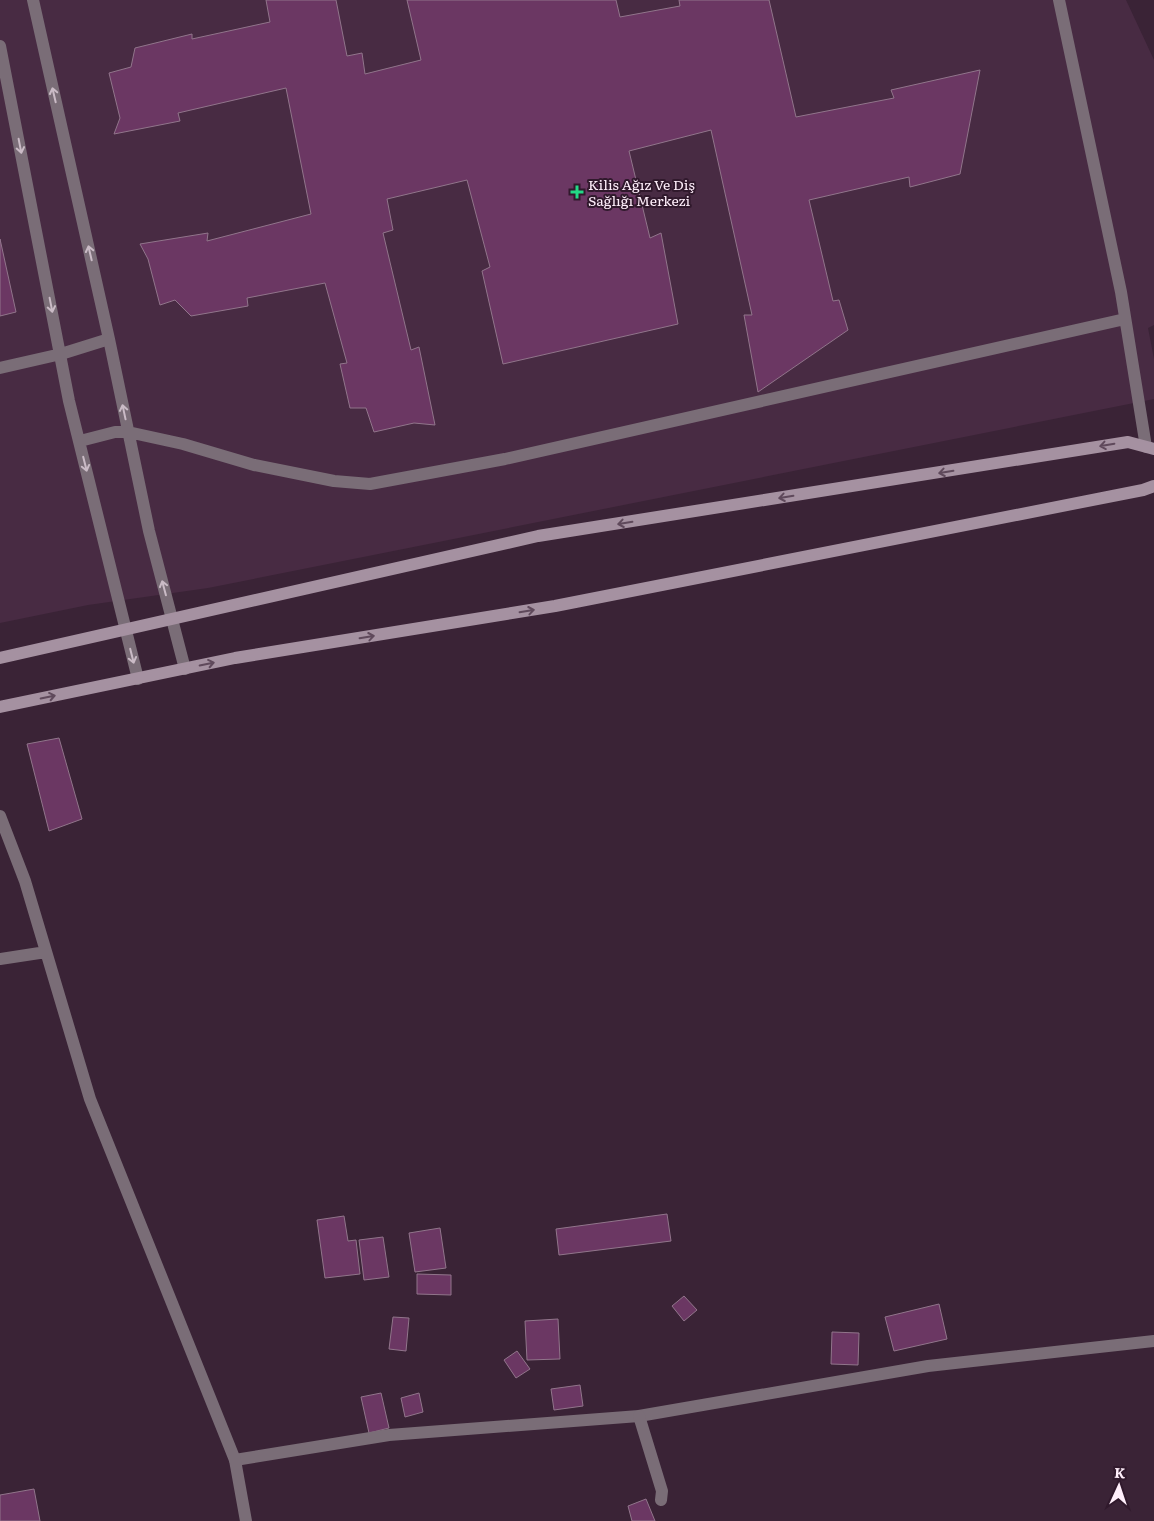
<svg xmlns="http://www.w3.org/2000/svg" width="1154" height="1521" font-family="Literata,serif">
	<rect width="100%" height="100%" fill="#3a2336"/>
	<path fill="#482b43" d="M 0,0 L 1126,0 L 1154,60 L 1154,325 L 1148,328 L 1154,359 L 1154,399 L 208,588 L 88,605 L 0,623 Z"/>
	<path fill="#6b3763" stroke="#91758b" d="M 266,0 L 336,0 L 347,56 L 362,53 L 365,74 L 421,60 L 407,0 L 616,0 L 620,17 L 680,6 L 679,0 L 769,0 L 796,117 L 894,98 L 891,90 L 980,70 L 960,174 L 910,187 L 909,177 L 809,200 L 833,301 L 839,300 L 848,330 L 758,392 L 744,315 L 752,315 L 711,130 L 629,151 L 650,238 L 661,233 L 678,324 L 503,364 L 482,271 L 490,267 L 467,180 L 387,199 L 393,230 L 383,233 L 411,350 L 419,347 L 435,425 L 414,423 L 374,432 L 366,408 L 350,408 L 340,364 L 347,363 L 325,283 L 247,298 L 248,306 L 191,316 L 175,300 L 160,305 L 148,259 L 140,244 L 208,233 L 207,241 L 311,214 L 286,88 L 178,113 L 180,121 L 114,134 L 120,118 L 109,73 L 131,67 L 135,48 L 192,34 L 192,39 L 270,22 Z
		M 0,239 L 16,312 L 0,316 Z
		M 59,738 L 82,819 L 49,831 L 27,744 Z
		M 667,1214 L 671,1241 L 559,1255 L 556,1229 Z
		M 344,1216 L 348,1241 L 356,1240 L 360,1274 L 325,1278 L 317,1220 Z
		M 440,1228 L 446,1268 L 415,1272 L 409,1233 Z
		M 383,1237 L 389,1277 L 364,1280 L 359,1240 Z
		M 417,1274 L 451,1275 L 451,1295 L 417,1294 Z
		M 684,1296 L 697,1310 L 684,1321 L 672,1306 Z
		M 939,1304 L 947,1339 L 894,1351 L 885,1317 Z
		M 393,1317 L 409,1318 L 406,1351 L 389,1349 Z
		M 558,1319 L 560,1359 L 527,1360 L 525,1321 Z
		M 832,1332 L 859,1333 L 858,1365 L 831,1364 Z
		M 517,1351 L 530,1369 L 516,1378 L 504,1360 Z
		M 580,1385 L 583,1406 L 554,1410 L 551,1389 Z
		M 381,1393 L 389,1428 L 369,1433 L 361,1397 Z
		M 419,1393 L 423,1412 L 405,1417 L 401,1398 Z
		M 34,1489 L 40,1521 L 0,1521 L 0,1495 Z
		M 646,1499 L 655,1521 L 632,1521 L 628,1506 Z"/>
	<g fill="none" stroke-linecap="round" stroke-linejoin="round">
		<path stroke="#7a6d77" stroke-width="12" d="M 33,0 L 109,339 L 149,531 L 185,669
			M 1059,0 L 1121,292 L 1146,447
			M 0,46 L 69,401 L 138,679
			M 0,368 L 61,354 L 109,339
			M 80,441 L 115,432 L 128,432 L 183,444 L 254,465 L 334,481 L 370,484 L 505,459 L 1125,319
			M 235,1460 L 389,1435 L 639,1416 L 928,1366 L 1154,1341"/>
		<path stroke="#7a6d77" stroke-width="12" d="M 0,816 L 25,881 L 90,1099 L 235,1460 L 246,1521
			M 0,959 L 46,952
			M 639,1416 L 662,1491 L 661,1500"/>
		<path stroke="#a591a1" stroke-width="12" d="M 0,658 L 538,536 L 1128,442 L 1154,449
			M 0,707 L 235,658 L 555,606 L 1143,490 L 1154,486"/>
	</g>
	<defs><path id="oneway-shaft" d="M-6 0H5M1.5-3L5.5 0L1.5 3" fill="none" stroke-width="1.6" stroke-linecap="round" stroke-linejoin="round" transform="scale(1.25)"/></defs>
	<g stroke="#cabbc6">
		<use href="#oneway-shaft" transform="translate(54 95) rotate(-103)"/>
		<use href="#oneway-shaft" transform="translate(20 146) rotate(79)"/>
		<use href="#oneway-shaft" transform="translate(90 253) rotate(-103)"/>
		<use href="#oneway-shaft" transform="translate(51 305) rotate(79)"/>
		<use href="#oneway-shaft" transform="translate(124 412) rotate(-102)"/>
		<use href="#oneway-shaft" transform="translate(85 464) rotate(76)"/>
		<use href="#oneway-shaft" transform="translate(164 588) rotate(-105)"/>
		<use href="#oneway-shaft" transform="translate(132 656) rotate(76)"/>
	</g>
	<g stroke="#5f495b">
		<use href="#oneway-shaft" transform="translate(1107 445) rotate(170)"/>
		<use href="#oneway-shaft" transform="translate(946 472) rotate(171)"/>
		<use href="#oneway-shaft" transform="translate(786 497) rotate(171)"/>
		<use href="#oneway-shaft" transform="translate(625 523) rotate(171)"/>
		<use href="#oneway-shaft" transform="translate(527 611) rotate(-9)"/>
		<use href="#oneway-shaft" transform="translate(367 637) rotate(-9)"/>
		<use href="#oneway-shaft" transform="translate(207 664) rotate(-12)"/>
		<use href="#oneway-shaft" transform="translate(48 697) rotate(-12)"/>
	</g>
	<path fill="#23d886" stroke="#30192c" stroke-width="2" d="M574.5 184.5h5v5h5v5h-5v5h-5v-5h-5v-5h5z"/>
	<g text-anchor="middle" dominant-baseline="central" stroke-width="4" stroke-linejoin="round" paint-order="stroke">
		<g font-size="14" fill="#ffeffb" stroke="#30192c" text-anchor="start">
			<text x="588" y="184">Kilis Ağız Ve Diş<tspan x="588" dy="16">Sağlığı Merkezi</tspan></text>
		</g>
	</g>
	<g transform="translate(1119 1486) rotate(3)" stroke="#30192c" stroke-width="4" paint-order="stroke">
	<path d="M0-4L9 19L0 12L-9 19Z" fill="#ffeffb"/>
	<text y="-8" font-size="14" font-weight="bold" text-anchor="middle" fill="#ffeffb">K</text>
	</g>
</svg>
